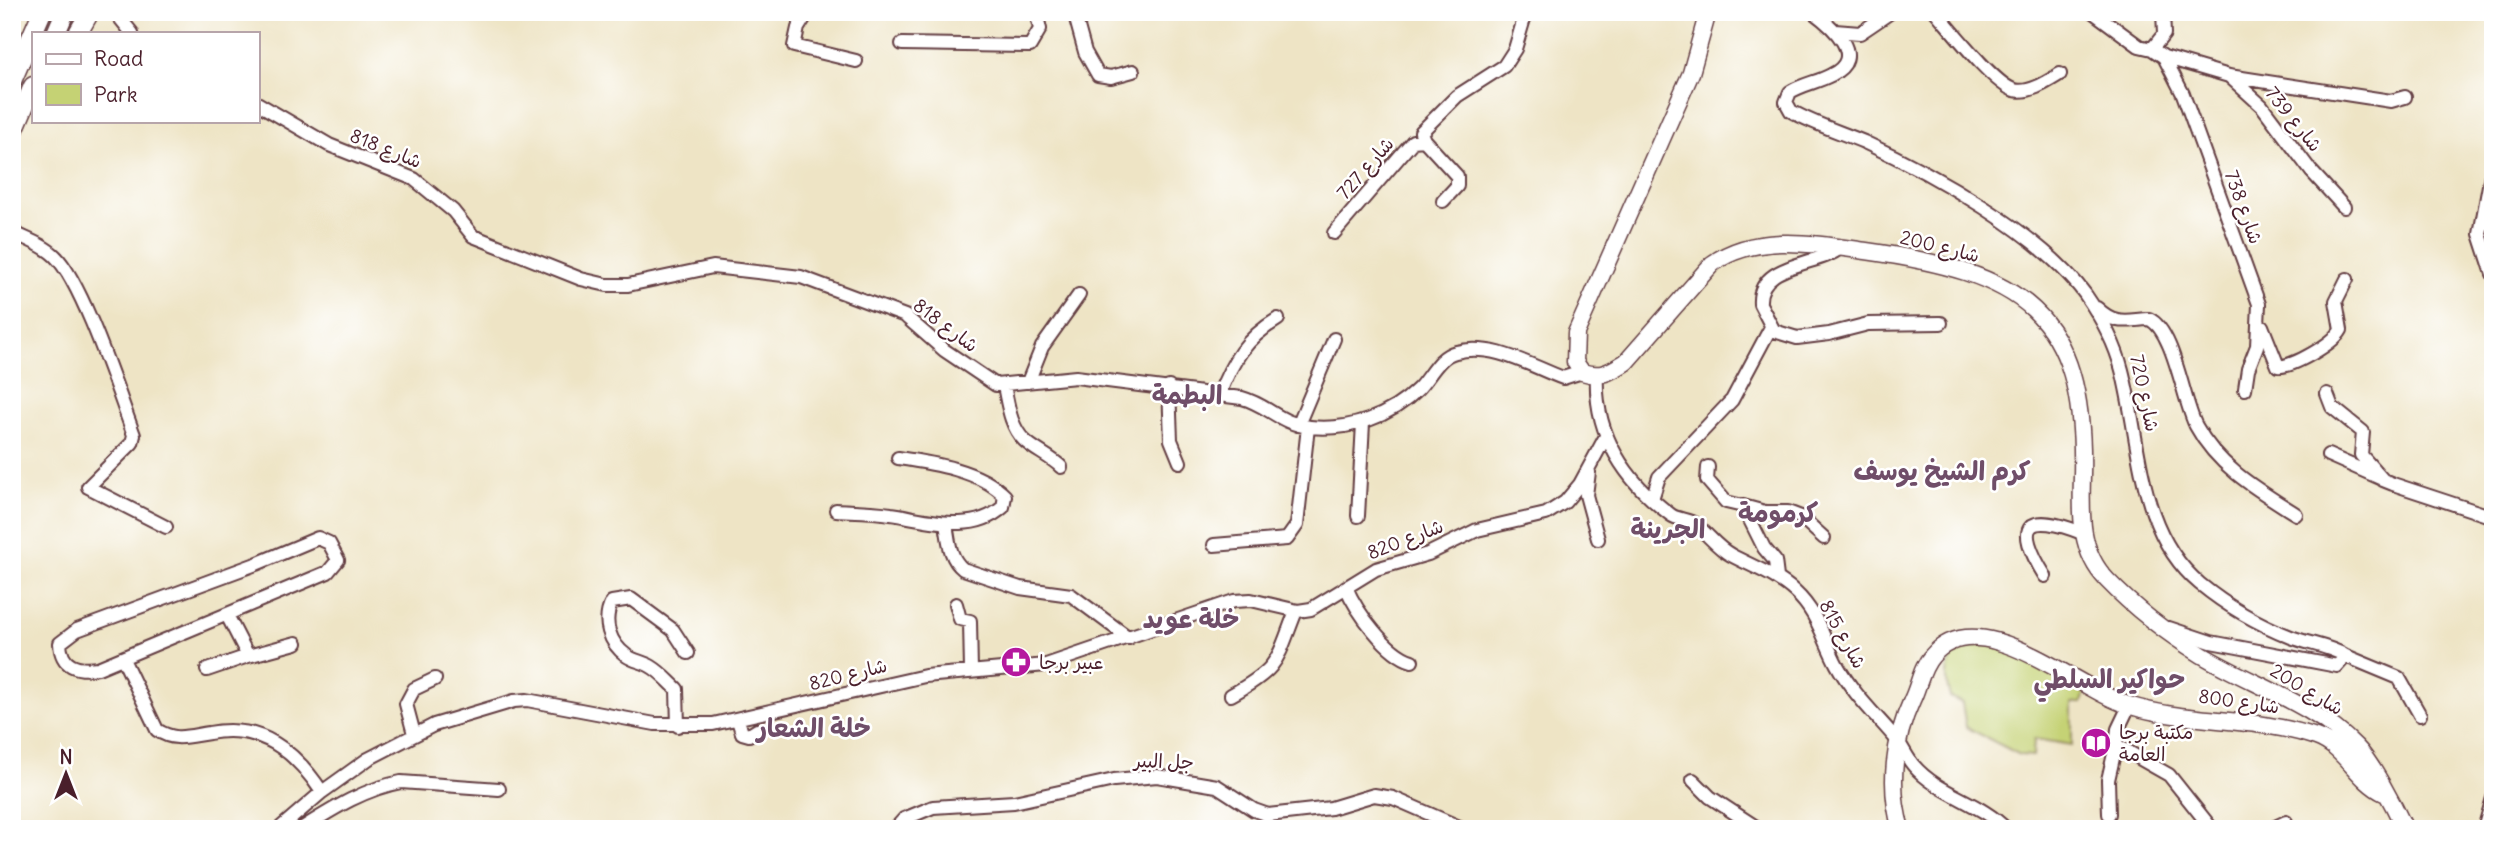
<svg xmlns="http://www.w3.org/2000/svg" width="2505" height="841" font-family="Delius,'Playpen Sans Arabic',sans-serif">
	<rect width="100%" height="100%" fill="#fff"/>
	<filter id="ink" filterUnits="userSpaceOnUse"><feTurbulence type="fractalNoise" baseFrequency=".0143" numOctaves="2"/><feDisplacementMap in="SourceGraphic" scale="14" xChannelSelector="R" yChannelSelector="G"/><feConvolveMatrix kernelMatrix="1 2 1 2 8 2 1 2 1" color-interpolation-filters="sRGB"/></filter>
	<filter id="wash" filterUnits="userSpaceOnUse"><feTurbulence type="fractalNoise" baseFrequency=".00686" numOctaves="4" result="noise"/><feDisplacementMap in="SourceGraphic" scale="28" xChannelSelector="R" yChannelSelector="G"/><feGaussianBlur stdDeviation="1.57" result="paint"/><feColorMatrix in="noise" values="0 0 0 0 0 0 0 0 0 0 0 0 0 0 0 0 0 1.4 0 .05"/><feComposite in="paint" operator="in"/></filter>
	<g filter="url(#wash)">
		<rect width="100%" height="100%" fill="#eee4c5"/>
		<path fill="#c5d274" stroke="#887850" stroke-width="2" d="M 1997,643 L 2085,692 L 2082,703 L 2072,703 L 2072,745 L 2034,739 L 2033,756 L 2020,755 L 1966,727 L 1962,703 L 1950,697 C 1944,680 1947,663 1955,646 Z"/>
	</g>
	<g filter="url(#ink)">
		<g fill="none" stroke-linecap="round" stroke-linejoin="round">
			<g stroke="#633d42" stroke-width="16">
				<path id="minor" d="M 115,12 L 132,33
					M 808,12 L 798,28 L 794,46 L 856,61
					M 1074,12 L 1085,52 L 1098,75 L 1111,77 L 1133,71
					M 1813,12 C 1832,26 1868,57 1831,75 C 1818,82 1803,84 1790,92 L 1786,102 L 1791,111 C 1814,124 1840,132 1864,142 C 1932,173 2041,234 2085,294 C 2101,317 2115,343 2122,370 C 2141,443 2137,531 2200,584 C 2228,607 2258,624 2291,637 C 2309,644 2330,646 2346,656 L 2337,666 L 2211,642 L 2169,628
					M 1936,12 C 1951,29 1994,84 2014,90 C 2029,94 2047,82 2060,74
					M 2093,12 L 2139,46 L 2152,49 L 2164,57 L 2183,94 L 2259,304 L 2257,346 L 2248,369 L 2245,389
					M 1835,31 L 1860,33 L 1891,12
					M 902,44 L 1030,46 L 1040,29 L 1036,12
					M 2152,49 L 2164,34 L 2163,12
					M 2164,57 L 2229,76 L 2262,106 L 2311,171 L 2344,207
					M 2229,76 L 2391,101 L 2405,97
					M 257,103 L 329,145 L 414,179 L 453,211 L 473,236 L 581,279 L 607,285 L 628,285 L 713,267 L 801,277 L 905,316 L 944,350 L 996,385 L 1076,377 L 1242,398 C 1268,405 1280,424 1310,427 C 1349,431 1390,417 1418,389 C 1430,377 1438,356 1456,352 C 1492,342 1531,366 1563,378 L 1582,372
					M 1424,140 L 1457,176 L 1457,186 L 1443,201
					M 2493,164 L 2480,234 L 2493,274
					M 12,232 C 26,239 44,245 55,256 C 83,283 119,395 134,435 L 132,443 L 88,487 L 166,527
					M 1334,233 L 1413,141 L 1424,140 L 1421,132 L 1457,96 L 1504,66 L 1515,49 L 1526,12
					M 1840,248 C 1819,266 1757,262 1760,304 L 1774,331 L 1797,338 L 1829,334 L 1868,324 L 1941,323
					M 2097,308 C 2116,326 2126,320 2149,319 C 2174,330 2183,401 2196,426 C 2218,467 2258,490 2296,514
					M 2262,326 L 2278,366 C 2292,368 2334,343 2341,330 L 2336,301 L 2347,279
					M 1597,376 C 1594,434 1625,481 1671,515 C 1678,520 1688,519 1695,524 C 1708,534 1717,548 1731,555 C 1753,567 1777,575 1795,592 C 1818,613 1823,639 1837,665 C 1853,694 1876,715 1897,740 C 1903,748 1907,758 1914,766 C 1938,794 1980,802 2006,829
					M 1028,382 L 1042,347 L 1079,295
					M 1004,386 C 1008,404 1010,426 1024,440 C 1034,450 1050,456 1061,467
					M 1169,387 L 1171,440 L 1180,462
					M 2327,394 L 2332,407 L 2363,432 L 2361,455 L 2383,480 L 2393,484 L 2493,517
					M 1219,395 C 1232,361 1246,338 1278,319
					M 1298,425 L 1334,339
					M 2328,455 L 2380,478
					M 1708,467 L 1707,480 L 1726,502 L 1743,506 L 1764,548 L 1775,561 L 1777,577
					M 1589,472 L 1586,495 L 1598,539
					M 1652,499 L 1659,477 L 1732,400 L 1771,327
					M 1743,506 L 1765,512 L 1788,512 L 1801,517 L 1824,538
					M 836,510 C 854,511 873,511 891,514 C 927,519 972,535 1003,507 L 1005,496 C 980,470 932,463 898,458
					M 1358,516 L 1363,423
					M 946,524 C 949,540 949,558 963,569 L 1020,588 L 1071,595 L 1129,638
					M 318,538 L 329,543 L 338,560 L 328,572 L 98,668 C 77,671 61,667 60,643 L 77,630 L 256,564 Z
					M 1214,545 L 1287,539 L 1297,525 L 1308,427
					M 2045,576 C 2012,523 2028,512 2082,533
					M 1346,587 C 1356,611 1387,654 1412,661
					M 956,604 L 960,619 L 970,621 L 971,671
					M 227,615 L 248,656 L 296,643
					M 2346,656 L 2399,678 L 2420,715
					M 123,659 L 157,730 C 175,742 188,736 209,733 C 261,723 295,751 322,792 L 368,759 L 434,725 L 514,701 L 527,700 L 655,724 L 713,724 L 925,676 L 1046,665 L 1234,601 L 1251,600 L 1298,611 L 1311,609 L 1376,569 L 1428,554 L 1477,530 L 1546,514 L 1565,502 L 1580,484 L 1606,436
					M 207,670 L 248,656
					M 1231,695 C 1281,667 1276,661 1296,611
					M 2129,706 L 2118,729 L 2116,745 L 2169,775 L 2212,829
					M 738,720 L 742,733 L 749,735 L 757,730
					M 678,726 L 677,689 C 669,682 662,673 652,667 C 645,662 634,661 627,656 C 609,643 602,621 612,602 L 631,599 L 673,630 L 688,653
					M 414,734 L 406,704 L 414,689 L 435,679
					M 1693,780 L 1710,797 L 1759,829
					M 2109,814 L 2108,780 L 2116,745
					M 279,829 L 322,792
					M 301,829 C 333,809 364,789 401,782 L 499,789
					M 895,829 L 904,819 L 933,807 L 1014,802 L 1114,780 L 1157,776 L 1217,786 L 1254,810 L 1268,815 L 1331,808 L 1374,795 L 1393,798 L 1464,829
					M 2271,829 L 2286,822
					M 2484,829 L 2493,798"/>
			</g>
			<g stroke="#633d42" stroke-width="19">
				<path id="major" d="M 1708,12 L 1691,73 L 1576,333 L 1575,362 L 1582,372 C 1601,378 1610,372 1626,362 L 1712,264 C 1755,232 1817,244 1866,251 C 2021,273 2086,310 2082,476 C 2081,514 2079,551 2107,580 C 2135,609 2168,634 2202,655 C 2254,686 2313,703 2356,747 C 2372,763 2395,808 2405,829
					M 1901,829 C 1888,787 1894,739 1912,700 C 1919,686 1921,668 1932,656 C 1979,600 2076,689 2128,705 C 2188,724 2255,716 2316,737 C 2345,747 2357,780 2384,793"/>
			</g>
			<g stroke="#633d42" stroke-width="21">
				<path id="highway" d="M 56,33 L 65,12
					M 78,33 L 90,12
					M 12,81 L 42,12
					M 12,135 L 33,86"/>
			</g>
			<use href="#minor" stroke="#fff" stroke-width="12"/>
			<use href="#major" stroke="#fff" stroke-width="16"/>
			<use href="#highway" stroke="#fff" stroke-width="18"/>
		</g>
	</g>
	<defs>
		<g id="pharmacy-disc" transform="scale(1.575)"><circle r="9.5" fill="#b5179e" stroke="#fff"/><path d="M-2-6h4v4h4v4h-4v4h-4v-4h-4v-4h4Z" fill="#fff"/></g>
		<g id="library-disc" transform="scale(1.575)"><circle r="9.5" fill="#b5179e" stroke="#fff"/><path d="M-6-4Q-3-5.5-.7-3.5V5Q-3 3-6 4ZM6-4Q3-5.5 .7-3.5V5Q3 3 6 4Z" fill="#fff"/></g>
	</defs>
	<g fill-rule="evenodd">
		<use href="#pharmacy-disc" x="1016" y="662"/>
		<use href="#library-disc" x="2096" y="743"/>
	</g>
	<g text-anchor="middle" dominant-baseline="central" stroke-width="5" stroke-linejoin="round" paint-order="stroke">
		<g font-size="19" fill="#4a1f2b" stroke="#fff">
			<text transform="translate(2294 119) rotate(51)">شارع 739</text>
			<text transform="translate(386 148) rotate(22)">شارع 818</text>
			<text transform="translate(1365 168) rotate(-49)">شارع 727</text>
			<text transform="translate(2244 207) rotate(70)">شارع 738</text>
			<text transform="translate(1940 246) rotate(14)">شارع 200</text>
			<text transform="translate(946 325) rotate(37)">شارع 818</text>
			<text transform="translate(2145 393) rotate(78)">شارع 720</text>
			<text transform="translate(1405 539) rotate(-21)">شارع 820</text>
			<text transform="translate(1843 634) rotate(61)">شارع 815</text>
			<text transform="translate(848 674) rotate(-14)">شارع 820</text>
			<text transform="translate(2307 689) rotate(31)">شارع 200</text>
			<text transform="translate(2239 701) rotate(8)">شارع 800</text>
			<text transform="translate(1164 761) rotate(2)">جل البير</text>
		</g>
		<g font-size="19" fill="#4a1f2b" stroke="#fff" text-anchor="start">
			<text x="1039" y="662">عبير برجا</text>
			<text x="2119" y="732">مكتبة برجا<tspan x="2119" dy="22">العامة</tspan></text>
		</g>
		<g font-size="26" font-weight="bold" fill="#704e69" stroke="#fff">
			<text x="1187" y="394">البطمة</text>
			<text x="1942" y="470">كرم الشيخ يوسف</text>
			<text x="1778" y="512">كرمومة</text>
			<text x="1668" y="528">الجرينة</text>
			<text x="1191" y="618">خلة عويد</text>
			<text x="2109" y="678">حواكير السلطي</text>
			<text x="814" y="727">خلة الشعار</text>
		</g>
	</g>
	<rect width="2505" height="841" fill="none" stroke="#fff" stroke-width="42"/>
	<rect x="32" y="32" width="228" height="91" fill="#ffffff" stroke="#b7a5aa" stroke-width="2"/>
	<rect x="46" y="54" width="35" height="10" fill="#ffffff" stroke="#b7a5aa" stroke-width="2"/>
	<text x="94" y="66" font-size="21" fill="#4a1f2b">Road</text>
	<rect x="46" y="84" width="35" height="21" fill="#c5d274" stroke="#b7a5aa" stroke-width="2"/>
	<text x="94" y="102" font-size="21" fill="#4a1f2b">Park</text>
	<g transform="translate(66 774)" stroke="#ffffff" stroke-width="5" paint-order="stroke">
	<path d="M0-5L12 26L0 18L-12 26Z" fill="#4a1f2b"/>
	<text y="-10" font-size="19" font-weight="bold" text-anchor="middle" fill="#4a1f2b">N</text>
	</g>
</svg>
